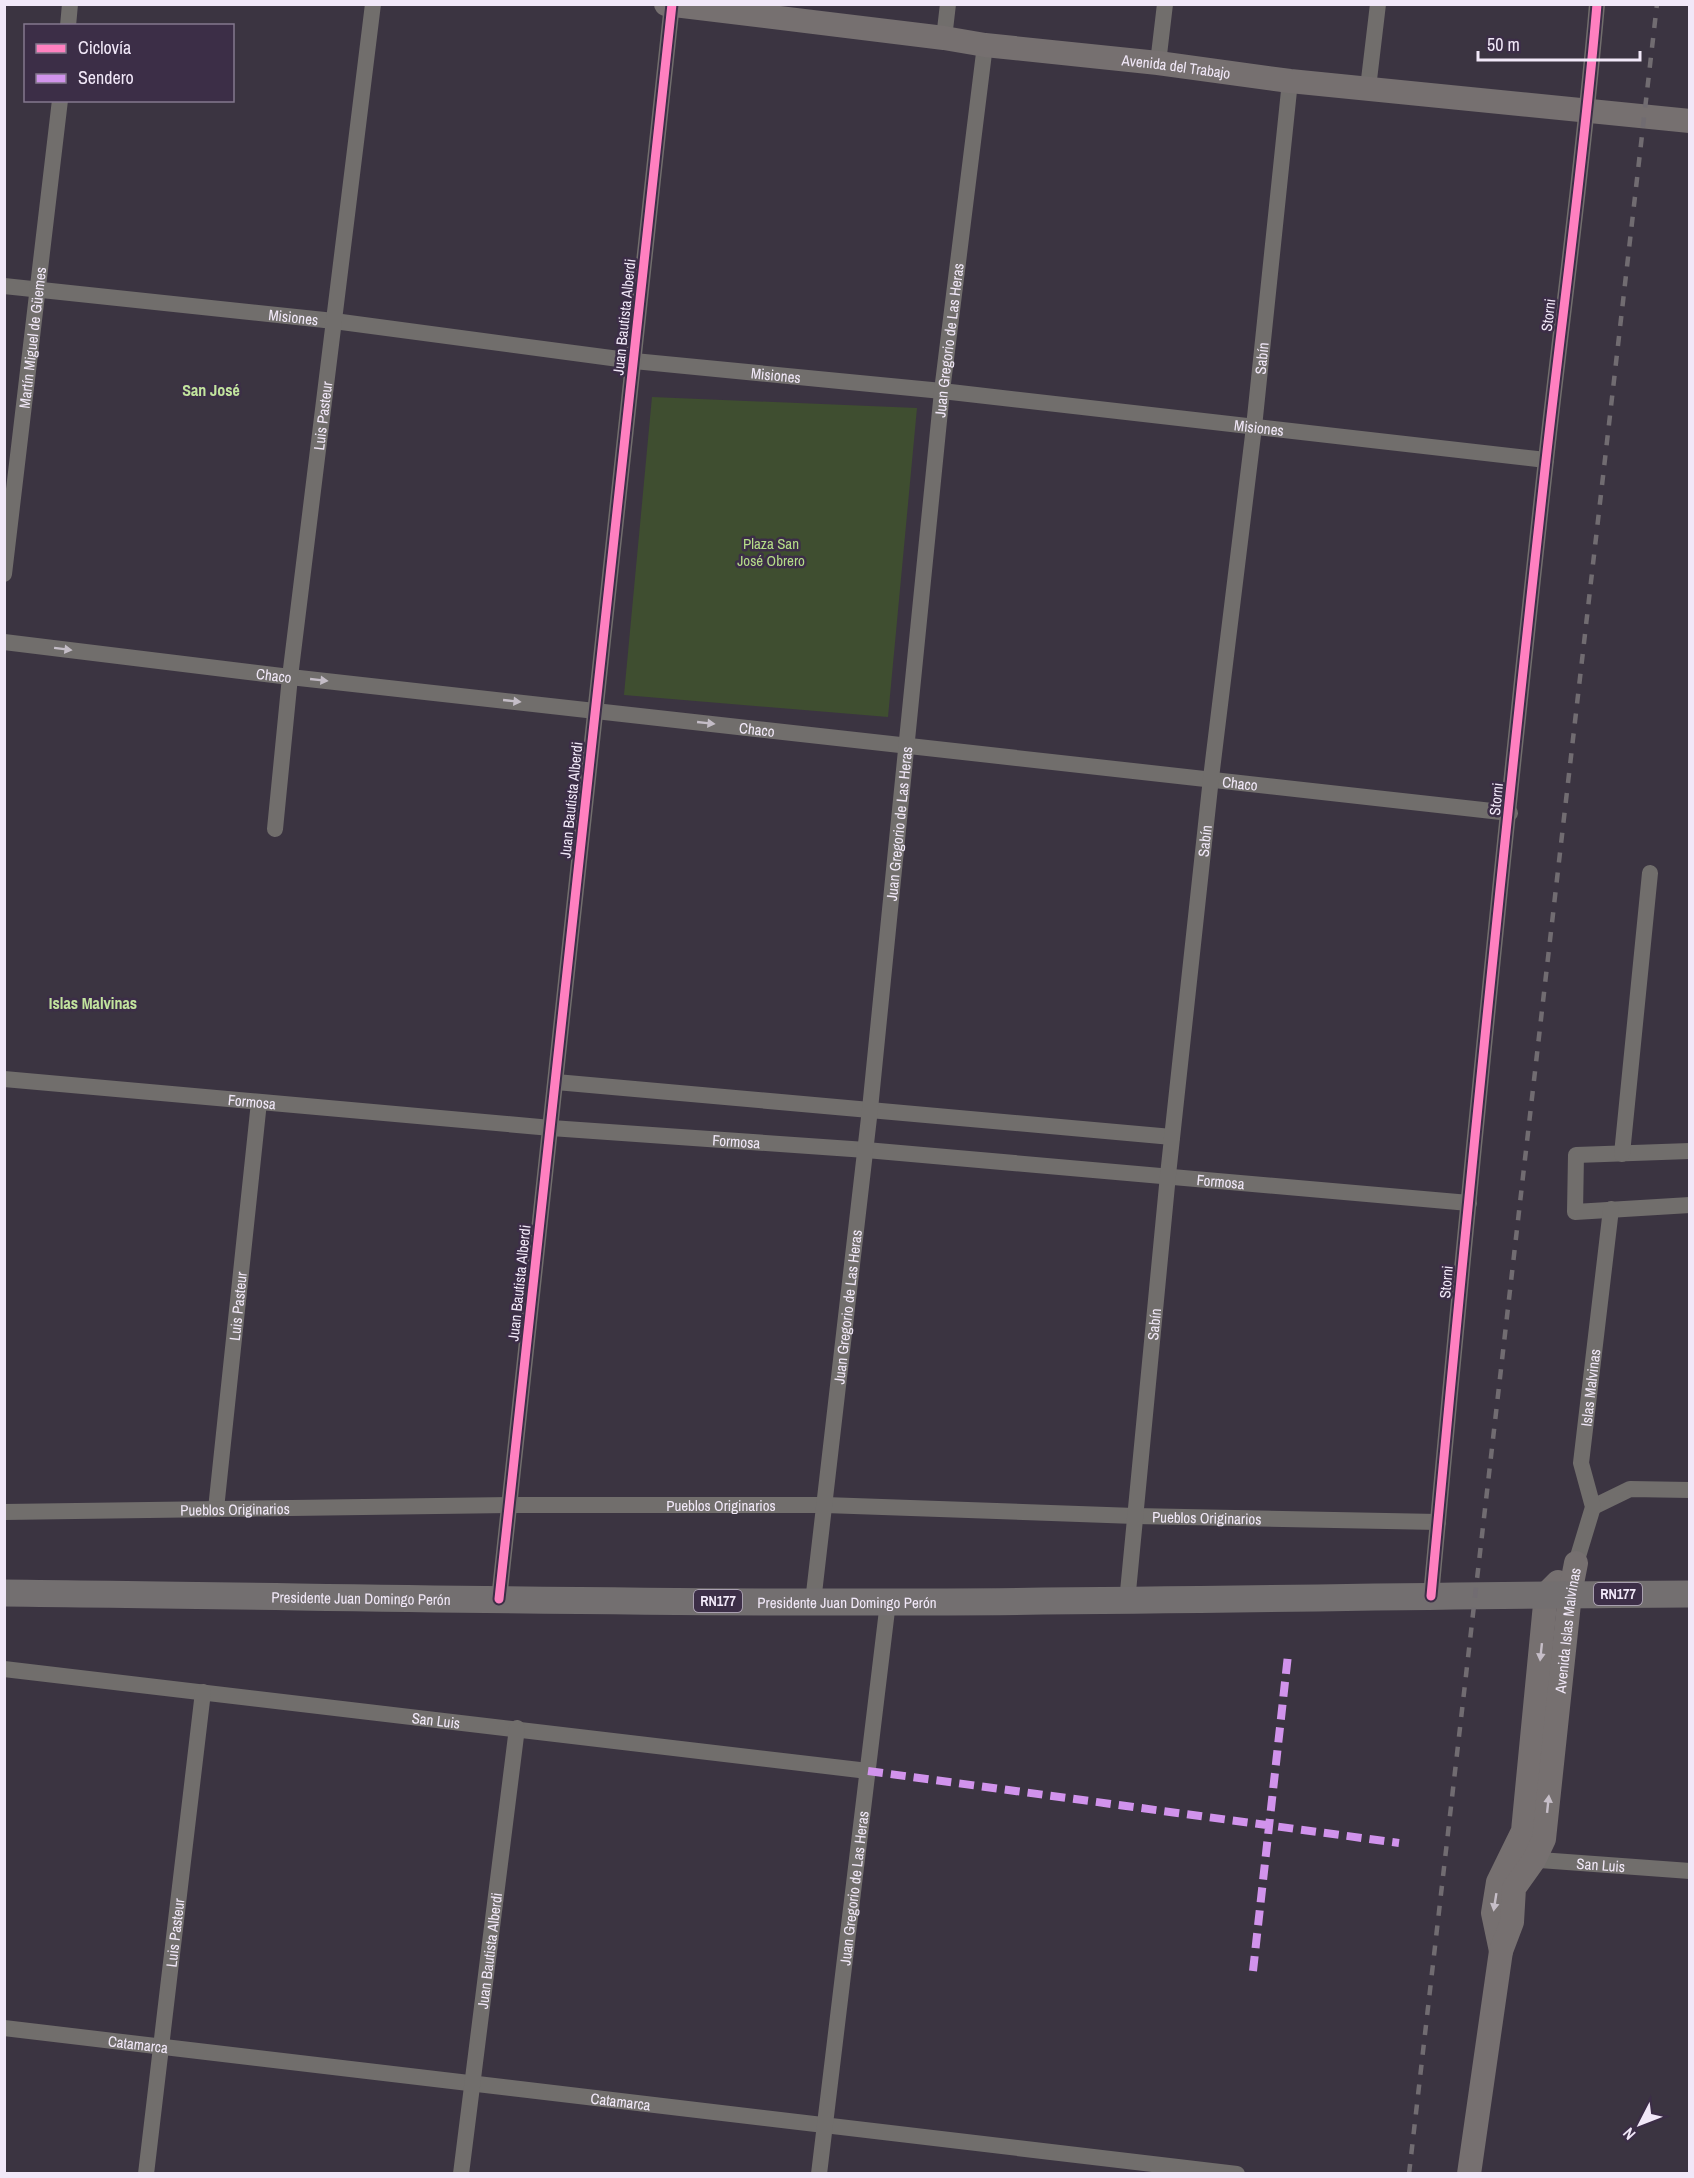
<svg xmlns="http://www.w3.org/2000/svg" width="1694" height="2178" font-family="'Archivo Narrow',sans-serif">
	<rect width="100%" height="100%" fill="#3b3441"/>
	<path fill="#3f4e30" d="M 652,397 L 917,408 L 888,717 L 624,695 Z"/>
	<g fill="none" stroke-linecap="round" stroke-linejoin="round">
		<g stroke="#716e6c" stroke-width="16">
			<path d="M 68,26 L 70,4"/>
			<path d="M 944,38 L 948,4"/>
			<path d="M 1158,63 L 1165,4"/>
			<path d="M 1368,88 L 1378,4"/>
			<path id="s1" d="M 4,286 L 334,321 L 634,361 L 942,391 L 1546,460"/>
			<path id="s2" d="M 4,574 L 60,100"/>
			<path id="s3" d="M 4,642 L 290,677 L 1510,813"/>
			<path id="s4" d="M 275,829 L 290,677 L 373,4"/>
			<path id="s5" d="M 4,1079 L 551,1128 L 866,1150 L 1469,1203"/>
			<path d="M 556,1082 L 1172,1137"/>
			<path d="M 1690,1151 L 1576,1155 L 1575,1212 L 1690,1205"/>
			<path d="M 1622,1154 L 1650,873"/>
			<path d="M 1593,1507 L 1630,1489 L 1690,1490"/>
			<path id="s6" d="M 216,1509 L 259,1102"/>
			<path id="s7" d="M 4,1512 L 510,1505 L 825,1505 L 1135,1516 L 1438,1522"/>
			<path id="s8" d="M 1576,1563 L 1593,1507 L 1581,1463 L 1611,1209"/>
			<path d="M 1431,1596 C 1466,1217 1504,838 1546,460 C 1563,308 1584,157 1597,4"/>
			<path d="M 499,1599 L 672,4"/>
			<path id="s9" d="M 813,1602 L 870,1109 L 942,391 L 985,45"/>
			<path id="s10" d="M 1127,1602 L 1168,1175 L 1211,778 L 1254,427 L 1290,81"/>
			<path id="s11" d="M 4,1669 L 868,1771"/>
			<path id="s12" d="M 1526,1859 L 1690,1871"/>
			<path id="s13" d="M 4,2028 L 1237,2174"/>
			<path id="s14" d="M 146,2174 L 203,1692"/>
			<path id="s15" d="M 461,2174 L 517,1728"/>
			<path id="s16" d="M 819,2174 L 888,1602"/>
		</g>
		<g stroke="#767070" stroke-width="24">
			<path id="s17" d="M 666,4 L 944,38 L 985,45 L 1158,63 L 1290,81 L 1690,121"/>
			<path d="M 1501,1951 L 1493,1913 L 1498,1882 L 1523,1831 L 1546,1594 L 1558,1582"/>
			<path id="s18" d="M 1469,2174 L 1501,1951 L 1512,1922 L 1514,1888 L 1534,1860 L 1544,1839 L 1570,1594 L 1576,1563"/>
		</g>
		<path stroke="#736f70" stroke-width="27" id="s19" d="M 4,1593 C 298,1596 592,1603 885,1602 C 1153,1602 1421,1595 1690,1594"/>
		<path stroke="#716c71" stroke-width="4.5" stroke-dasharray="10 10" stroke-linecap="butt" d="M 1409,2174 L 1657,4"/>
		<path stroke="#d193ec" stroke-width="8" stroke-dasharray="15 8" stroke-linecap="butt" d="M 868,1771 L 1399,1843
			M 1253,1971 L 1288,1655"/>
		<g stroke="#3c2e47" stroke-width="13">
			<path id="cycleway" d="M 1431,1596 C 1466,1217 1504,838 1546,460 C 1563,308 1584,157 1597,4
				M 499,1599 L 672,4"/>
		</g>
		<use href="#cycleway" stroke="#ff80c0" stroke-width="9"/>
	</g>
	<defs><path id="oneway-solid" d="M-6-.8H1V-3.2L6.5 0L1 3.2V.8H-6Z" transform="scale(1.5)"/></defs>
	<g fill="#c4bdc7">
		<use href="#oneway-solid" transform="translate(63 649) rotate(7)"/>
		<use href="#oneway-solid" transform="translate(319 680) rotate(6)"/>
		<use href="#oneway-solid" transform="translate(512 701) rotate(6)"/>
		<use href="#oneway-solid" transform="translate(706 723) rotate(6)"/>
	</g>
	<g fill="#c6bec8">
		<use href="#oneway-solid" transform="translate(1541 1652) rotate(96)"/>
		<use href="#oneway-solid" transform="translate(1548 1804) rotate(-84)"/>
		<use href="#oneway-solid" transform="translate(1495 1902) rotate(99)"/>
	</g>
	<g text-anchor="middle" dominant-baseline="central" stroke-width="5" stroke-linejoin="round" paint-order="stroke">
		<g fill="#3c2e47" stroke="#bbb0c3" stroke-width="1.5">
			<rect x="1594" y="1583" width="48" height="22" rx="4.5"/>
			<rect x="694" y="1590" width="48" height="22" rx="4.5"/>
		</g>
		<g font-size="14" font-weight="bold" fill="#f1e8f8">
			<text x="1618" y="1594">RN177</text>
			<text x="718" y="1601">RN177</text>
		</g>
		<g font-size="15" fill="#f1e8f8" stroke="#3c2e47">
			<text stroke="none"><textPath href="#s17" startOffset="514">Avenida del Trabajo</textPath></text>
			<text transform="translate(1548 315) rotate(-83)">Storni</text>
			<text stroke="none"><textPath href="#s1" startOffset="291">Misiones</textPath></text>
			<text transform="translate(624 317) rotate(-84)">Juan Bautista Alberdi</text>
			<text stroke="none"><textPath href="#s2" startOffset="238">Martín Miguel de Güemes</textPath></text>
			<text stroke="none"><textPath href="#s9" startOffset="1269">Juan Gregorio de Las Heras</textPath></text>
			<text stroke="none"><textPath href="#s10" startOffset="1251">Sabín</textPath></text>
			<text stroke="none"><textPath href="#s1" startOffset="777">Misiones</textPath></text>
			<text stroke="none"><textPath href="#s4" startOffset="416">Luis Pasteur</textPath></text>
			<text stroke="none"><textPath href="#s1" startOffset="1263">Misiones</textPath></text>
			<text stroke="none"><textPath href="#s3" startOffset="272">Chaco</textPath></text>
			<text stroke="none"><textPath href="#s3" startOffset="758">Chaco</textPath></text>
			<text stroke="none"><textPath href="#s3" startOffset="1244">Chaco</textPath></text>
			<text transform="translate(1496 799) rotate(-84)">Storni</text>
			<text transform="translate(571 800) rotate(-84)">Juan Bautista Alberdi</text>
			<text stroke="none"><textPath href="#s9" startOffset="783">Juan Gregorio de Las Heras</textPath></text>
			<text stroke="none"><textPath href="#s10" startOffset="765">Sabín</textPath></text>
			<text stroke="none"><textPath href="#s5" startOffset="249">Formosa</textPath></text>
			<text stroke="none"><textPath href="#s5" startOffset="735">Formosa</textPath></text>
			<text stroke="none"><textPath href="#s5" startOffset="1221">Formosa</textPath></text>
			<text transform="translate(1446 1282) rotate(-85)">Storni</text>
			<text transform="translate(519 1283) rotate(-84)">Juan Bautista Alberdi</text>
			<text stroke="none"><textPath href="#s6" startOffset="204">Luis Pasteur</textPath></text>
			<text stroke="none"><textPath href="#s9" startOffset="297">Juan Gregorio de Las Heras</textPath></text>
			<text stroke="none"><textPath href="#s10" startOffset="279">Sabín</textPath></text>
			<text stroke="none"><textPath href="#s8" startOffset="180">Islas Malvinas</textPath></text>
			<text stroke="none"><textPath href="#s7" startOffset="717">Pueblos Originarios</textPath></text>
			<text stroke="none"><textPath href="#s7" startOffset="231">Pueblos Originarios</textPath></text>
			<text stroke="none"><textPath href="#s7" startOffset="1203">Pueblos Originarios</textPath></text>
			<text stroke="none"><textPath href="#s19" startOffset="357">Presidente Juan Domingo Perón</textPath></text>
			<text stroke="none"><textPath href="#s19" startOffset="843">Presidente Juan Domingo Perón</textPath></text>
			<text stroke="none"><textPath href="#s18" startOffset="558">Avenida Islas Malvinas</textPath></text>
			<text stroke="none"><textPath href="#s11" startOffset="435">San Luis</textPath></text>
			<text stroke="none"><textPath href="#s12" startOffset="75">San Luis</textPath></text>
			<text stroke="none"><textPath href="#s16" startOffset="288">Juan Gregorio de Las Heras</textPath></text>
			<text stroke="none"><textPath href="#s14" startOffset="243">Luis Pasteur</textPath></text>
			<text stroke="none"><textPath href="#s15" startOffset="225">Juan Bautista Alberdi</textPath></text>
			<text stroke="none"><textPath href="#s13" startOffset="135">Catamarca</textPath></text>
			<text stroke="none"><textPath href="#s13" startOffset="621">Catamarca</textPath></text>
		</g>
		<g font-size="15" fill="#b5dd88" stroke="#3c2e47">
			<text x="771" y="543">Plaza San<tspan x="771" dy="17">José Obrero</tspan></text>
		</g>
		<g font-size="16" font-weight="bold" fill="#c2e49e" stroke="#3c2e47">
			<text x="211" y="390">San José</text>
			<text x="93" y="1003">Islas Malvinas</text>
		</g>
	</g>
	<rect width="1694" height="2178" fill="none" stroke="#f1e8f8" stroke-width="12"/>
	<rect x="24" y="24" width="210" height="78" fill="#3c2e47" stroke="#84788e" stroke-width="1.5"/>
	<rect x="36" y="44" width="30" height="9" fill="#ff80c0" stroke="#84788e" stroke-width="1.5"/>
	<text x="78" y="54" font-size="18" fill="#f1e8f8">Ciclovía</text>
	<rect x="36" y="74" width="30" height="9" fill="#d193ec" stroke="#84788e" stroke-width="1.5"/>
	<text x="78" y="84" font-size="18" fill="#f1e8f8">Sendero</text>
	<g transform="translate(1640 2124) rotate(228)" stroke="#3c2e47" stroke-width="4.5" paint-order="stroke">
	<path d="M0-4.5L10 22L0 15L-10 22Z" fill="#f1e8f8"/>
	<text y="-9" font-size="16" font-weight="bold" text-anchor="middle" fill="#f1e8f8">N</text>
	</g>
	<path d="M1478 51v9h162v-9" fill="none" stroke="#f1e8f8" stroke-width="3"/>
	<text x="1487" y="51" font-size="18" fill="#f1e8f8" stroke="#3c2e47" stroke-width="4.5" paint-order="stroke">50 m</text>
</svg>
